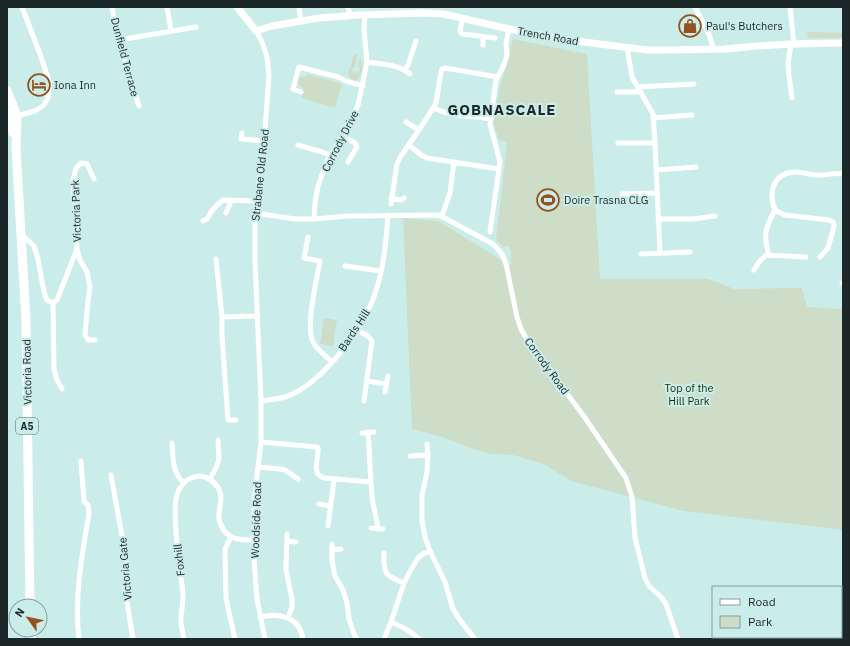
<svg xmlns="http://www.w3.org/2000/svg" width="850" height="646" font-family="'IBM Plex Sans',sans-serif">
	<rect width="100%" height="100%" fill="#cbedea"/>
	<path fill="#cdddc7" d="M 807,32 L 843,33 L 843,38 L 808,38 Z
		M 513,39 L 587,54 L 600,279 L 707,279 L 717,282 L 734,289 L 802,288 L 807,307 L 843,309 L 843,530 L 684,511 L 571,481 L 544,464 L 513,455 L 491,454 L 473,449 L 446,438 L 412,429 L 403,218 L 438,221 L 511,266 L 511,252 L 509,246 L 503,247 L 496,240 L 507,142 L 499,140 L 493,124 L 501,82 L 505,72 Z
		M 354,54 L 357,55 L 355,66 L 352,69 L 353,72 L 355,73 L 359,72 L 360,69 L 358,66 L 360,57 C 367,70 355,92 348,74 Z
		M 307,74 L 342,84 L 335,108 L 301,98 L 304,88 C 296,85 297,83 299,76 L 306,77 Z
		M 324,318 L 337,320 L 333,346 L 320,344 Z"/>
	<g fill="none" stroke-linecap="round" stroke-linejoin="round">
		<path stroke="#fff" stroke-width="5" d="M 112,7 L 117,35 L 139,106
			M 167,7 L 171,31
			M 299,7 L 301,22
			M 348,7 L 350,16
			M 695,7 L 709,34 L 714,50
			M 790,7 L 794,44
			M 463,18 L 460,30 L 461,33 L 463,34 L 495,38
			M 256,31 L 262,42 L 267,57 L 269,76 L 265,129 L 255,213 L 255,261 L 261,401 L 261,442 L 254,501 L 254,559 L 257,599 L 265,639
			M 119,40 L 196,27
			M 791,44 L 788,63 L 789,76 L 792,98
			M 483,45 L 483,37
			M 627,47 L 632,77 L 653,114 L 655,143 L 660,253
			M 367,62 C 382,64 398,64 410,74
			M 405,70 L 408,65 L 416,41
			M 637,87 L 694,84
			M 301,92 L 293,89 L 299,67 L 338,77 L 346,81 L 363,86
			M 617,92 L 640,92
			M 434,108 C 448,116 474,116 491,119
			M 17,116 L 35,111 L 43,106 L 48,98 L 49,90 L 49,81 L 40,54 L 22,7
			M 653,118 L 692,115
			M 406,122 L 419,130
			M 242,133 L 241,139 L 264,141
			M 343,136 L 355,143 L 357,147 L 348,162
			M 618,143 L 655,143
			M 298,145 L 322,152 L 330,155
			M 409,145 L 421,155 L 427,158 L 499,169
			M 656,170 L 696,167
			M 622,194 L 657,193
			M 391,198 L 401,200 L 404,198
			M 391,204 L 397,164 L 401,156 L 425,121 L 436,103 L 441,72 L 442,69 L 445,68 L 498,77
			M 226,213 L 230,204 L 230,200
			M 255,213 L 295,219 L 314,219 L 348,216 L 439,215 L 493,244 L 502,254 L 506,264 L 517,317 L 521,329 L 529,343 L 583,415 L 626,478 L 632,497 L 635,538 L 645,578 L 649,586 L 662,598 L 666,604 L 678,639
			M 442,216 L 450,193 L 454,162
			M 314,219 L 315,203 L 318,186 L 323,172 L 328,159 L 347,129 L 358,105 L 367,62 L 364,30 L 365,15
			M 658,219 L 693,219 L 715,216
			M 203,221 L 207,219 L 211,212 L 217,205 L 223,200 L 256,201
			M 490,232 L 500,162 L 490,124 L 496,80 L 503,67 L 507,55 L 506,43 L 509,29
			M 22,235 L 34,246 L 38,259 L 44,292 L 47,300 L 53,303 L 54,369 L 57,380 L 62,389
			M 308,237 L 304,258 L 320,261 C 317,279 305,326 313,342 C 317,350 326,356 332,362
			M 77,249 L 80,260 L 87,272 L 90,287 L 88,301 L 85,335 L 88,340 L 95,340
			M 641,254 L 690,252
			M 769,255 C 763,235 765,228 775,210
			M 820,257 L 828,248 L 834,226 L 833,222 L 829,220 L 785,215 L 775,210 C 768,192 773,172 796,172 C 804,172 813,176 821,175 C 829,175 835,172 843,174
			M 216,259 L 222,317 L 258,316
			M 345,266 L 381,271
			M 754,270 L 759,262 L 766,255 L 806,257
			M 842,283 L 843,283
			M 53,303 L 57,300 L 77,249 L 73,180 L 76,168 L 81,163 L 87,164 L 94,179
			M 222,317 L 222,336 L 228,420 L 236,420
			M 357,330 L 368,336 L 372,341 L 364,401
			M 367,381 L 386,384
			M 385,392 L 388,376
			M 261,401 C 269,400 278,399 285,397 C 319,386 359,334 372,302 C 383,274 386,245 388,215
			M 368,432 C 370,456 370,481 373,504 C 375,512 377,520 378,529
			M 362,433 L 374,432
			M 261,442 L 317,447 L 318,448 L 318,451 C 318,457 314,469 318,474 C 319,476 322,477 324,478 L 371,482
			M 172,443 C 173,458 172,472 184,483
			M 427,444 L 428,455 L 427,472 L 422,495 L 422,521 L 425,537 L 430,551 L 445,582 L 453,609 L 460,620 L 475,639
			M 410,456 L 428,455
			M 258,467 L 280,469 L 285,470 L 298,479
			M 111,475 L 126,558 L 125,590 L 133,639
			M 210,479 L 216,468 L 219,459 L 218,440
			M 319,504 L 330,506
			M 328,526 L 334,479
			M 371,528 L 383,529
			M 287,534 L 286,570 L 292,599 L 292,607 L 288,618
			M 231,537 L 225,549 L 226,598 L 235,639
			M 287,541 L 296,542
			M 332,544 L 332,561 L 335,576 L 343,590 L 347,603 L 349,619 L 354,634 L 357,639
			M 332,550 L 341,549
			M 384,553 C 383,573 385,576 404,583
			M 260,617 C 279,612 300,617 303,639
			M 391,622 C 402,627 411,631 419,639
			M 79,639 C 74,598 82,554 89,514 L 88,505 L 84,501 L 81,461
			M 184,639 C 183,634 182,629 181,624 C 180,615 183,606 183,597 C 183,589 181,580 180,572 C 178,551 173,521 176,499 C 177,491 183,481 191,478 C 205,472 220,483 221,498 C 221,505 218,512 219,519 C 219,521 220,523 221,525 C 227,540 240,540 254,540
			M 384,639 L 391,622 L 404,583 L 409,573 L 418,558 L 423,554 L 430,551"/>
		<path stroke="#fff" stroke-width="7" d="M 237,7 L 256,31 L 272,26 L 319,18 L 359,15 L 423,13 L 444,14 L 509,29 L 568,40 L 647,50 L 664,50 L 725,49 L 758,46 L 791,44 L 843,43"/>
		<path stroke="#fff" stroke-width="9" d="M 7,90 L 17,116 L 16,148 L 26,320 L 30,606
			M 7,112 L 10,118 L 13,133
			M 31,630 L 31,639"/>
	</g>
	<defs>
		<g id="shop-ring" transform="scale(1.15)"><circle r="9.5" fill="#cbedea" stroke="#945220" stroke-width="1.5"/><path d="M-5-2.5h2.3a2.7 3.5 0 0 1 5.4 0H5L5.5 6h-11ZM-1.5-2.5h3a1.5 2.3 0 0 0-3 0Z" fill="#945220"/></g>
		<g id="hotel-ring" transform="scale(1.15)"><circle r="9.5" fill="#cbedea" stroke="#945220" stroke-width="1.5"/><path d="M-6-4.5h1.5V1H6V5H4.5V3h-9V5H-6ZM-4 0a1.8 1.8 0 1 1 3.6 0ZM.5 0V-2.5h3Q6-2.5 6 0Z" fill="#945220"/></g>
		<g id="stadium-ring" transform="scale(1.15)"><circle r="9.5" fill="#cbedea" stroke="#945220" stroke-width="1.5"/><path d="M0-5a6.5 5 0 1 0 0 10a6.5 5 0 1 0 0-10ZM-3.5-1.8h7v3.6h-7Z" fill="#945220"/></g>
	</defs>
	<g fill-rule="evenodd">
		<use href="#shop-ring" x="690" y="26"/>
		<use href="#hotel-ring" x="39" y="85"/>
		<use href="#stadium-ring" x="548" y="200"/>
	</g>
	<g text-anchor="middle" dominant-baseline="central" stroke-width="4" stroke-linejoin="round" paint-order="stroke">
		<rect fill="#cbedea" stroke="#506362" stroke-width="1" x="16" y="418" width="22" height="16" rx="3"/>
		<g font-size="10" font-weight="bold" fill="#1b2827">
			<text x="27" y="426">A5</text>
		</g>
		<g font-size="11" fill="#1b2827" stroke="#cbedea" text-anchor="start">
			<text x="706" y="26">Paul's Butchers</text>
			<text x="54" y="85">Iona Inn</text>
			<text x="564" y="200">Doire Trasna CLG</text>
		</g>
		<g font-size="11" fill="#1b2827" stroke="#cbedea">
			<text transform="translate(548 36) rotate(10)">Trench Road</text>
			<text transform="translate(125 57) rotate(75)">Dunfield Terrace</text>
			<text transform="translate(340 141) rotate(-63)">Corrody Drive</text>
			<text transform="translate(260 175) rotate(-84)">Strabane Old Road</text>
			<text transform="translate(76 211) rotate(-92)">Victoria Park</text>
			<text transform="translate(354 330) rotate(-57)">Bards Hill</text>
			<text transform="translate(547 366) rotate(54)">Corrody Road</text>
			<text transform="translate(27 372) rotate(-91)">Victoria Road</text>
			<text transform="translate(256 520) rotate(-88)">Woodside Road</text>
			<text transform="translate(179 560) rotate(-96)">Foxhill</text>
			<text transform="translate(125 569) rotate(-95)">Victoria Gate</text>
		</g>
		<g font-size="11" fill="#183208" stroke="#cbedea">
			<text x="689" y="388">Top of the<tspan x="689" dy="13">Hill Park</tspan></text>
		</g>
		<g font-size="15" font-weight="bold" letter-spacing="1" fill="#1b2827" stroke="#cbedea">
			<text x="502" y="109">GOBNASCALE</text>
		</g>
	</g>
	<rect width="850" height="646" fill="none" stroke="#1b2827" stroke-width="16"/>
	<rect x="712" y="586" width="130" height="52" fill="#cbedea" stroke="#859e9c"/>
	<rect x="720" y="599" width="20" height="6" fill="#ffffff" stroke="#859e9c"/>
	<text x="748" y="606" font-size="12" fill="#1b2827">Road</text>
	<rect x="720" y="616" width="20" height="12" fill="#cdddc7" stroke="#859e9c"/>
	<text x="748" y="626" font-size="12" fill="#1b2827">Park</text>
	<g transform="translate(28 618) rotate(303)"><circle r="19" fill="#cbedea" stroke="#859e9c"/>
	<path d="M0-3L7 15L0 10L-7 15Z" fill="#945220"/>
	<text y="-6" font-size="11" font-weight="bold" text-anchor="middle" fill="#1b2827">N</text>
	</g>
</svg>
